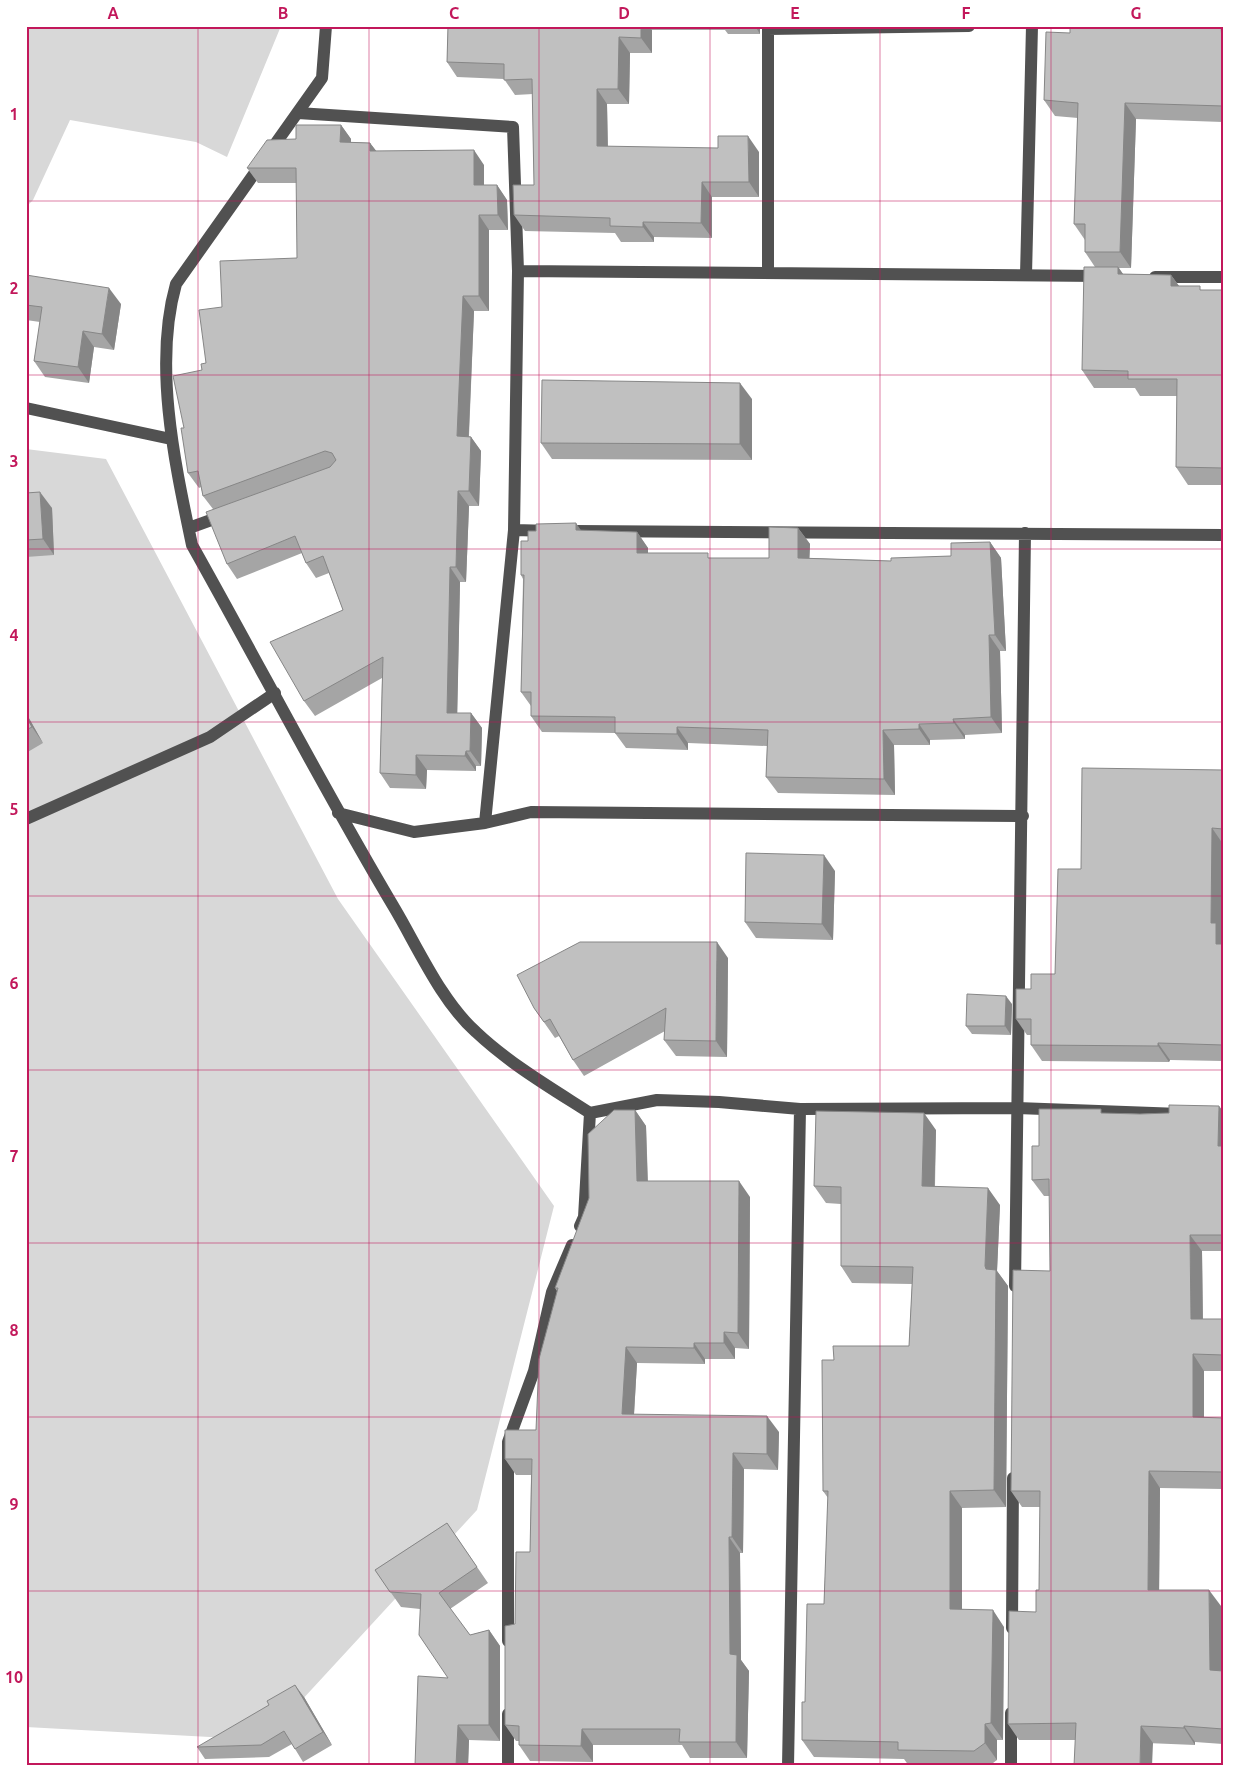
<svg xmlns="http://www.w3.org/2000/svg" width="1249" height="1792" font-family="Ubuntu,sans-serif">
	<rect width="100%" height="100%" fill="#fff"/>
	<path fill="#d8d8d8" d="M 26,26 L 281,26 L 227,157 L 196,142 L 70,120 L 33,200 L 26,207 Z
		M 26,449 L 106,459 L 338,899 L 554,1206 L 477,1510 L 265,1740 L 26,1727 Z"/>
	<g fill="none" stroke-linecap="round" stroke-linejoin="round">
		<path stroke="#515151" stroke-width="12" d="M 326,26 L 322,78 L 176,284 C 153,365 175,464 192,545 C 260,666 324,790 395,909 C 418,948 442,1002 476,1032 C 510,1064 551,1088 590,1113 L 584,1217 L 580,1226
			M 768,29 L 969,26
			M 298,113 L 513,127 L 518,271 L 514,530 L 485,823
			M 518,271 L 1100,276
			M 768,273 L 768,26
			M 1026,275 L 1032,26
			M 1155,277 L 1223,277
			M 26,408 L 171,439
			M 189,528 L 225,515
			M 514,530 L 553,531
			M 575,531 L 1223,535
			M 338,813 L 414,832 L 485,823 L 531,812 L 1023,816
			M 26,819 L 210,737 L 275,693
			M 590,1113 L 657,1100 L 719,1102 L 800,1109 L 1017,1108 L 1180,1114
			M 1015,1286 L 1025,533
			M 1012,1628 L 1013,1478
			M 508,1641 L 508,1442 L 534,1371 L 552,1292 L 572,1245
			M 508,1714 L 508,1766
			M 788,1766 L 800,1109
			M 1011,1766 L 1011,1713"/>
	</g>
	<path fill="#a5a5a5" d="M 448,26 L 760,26 L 760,34 L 728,34 L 725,30 L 652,30 L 652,53 L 630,53 L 629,104 L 607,104 L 608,147 L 759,152 L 759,197 L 712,197 L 712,238 L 654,237 L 654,242 L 621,242 L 615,233 L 525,231 L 514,215 L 534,185 L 533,94 L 515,95 L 504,79 L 457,77 L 447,62 Z
		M 1223,26 L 1223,122 L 1136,119 L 1131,268 L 1119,268 L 1123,274 L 1171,275 L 1179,286 L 1202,290 L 1223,290 L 1223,485 L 1188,485 L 1176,467 L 1177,396 L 1140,396 L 1135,388 L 1094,388 L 1082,370 L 1095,267 L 1085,252 L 1085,240 L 1074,224 L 1078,118 L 1055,116 L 1044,100 L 1070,33 Z
		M 341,125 L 351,139 L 351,142 L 370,143 L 376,151 L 484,165 L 484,185 L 497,185 L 507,200 L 508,230 L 489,230 L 489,311 L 474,311 L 469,436 L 471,437 L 481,451 L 479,506 L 469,506 L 466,582 L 460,582 L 457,713 L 471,713 L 482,728 L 481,766 L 476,766 L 476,771 L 427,770 L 426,789 L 390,788 L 380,773 L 382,678 L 315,716 L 304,701 L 343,610 L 329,573 L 316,578 L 306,563 L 302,553 L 237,579 L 227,564 L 213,509 L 203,496 L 201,487 L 199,488 L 188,473 L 184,428 L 202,370 L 206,363 L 222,307 L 297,258 L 297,183 L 258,183 L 247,168 L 296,139 Z
		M 26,275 L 121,304 L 114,350 L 94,347 L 89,383 L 45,377 L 34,361 L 40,322 L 26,320 Z
		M 752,399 L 752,460 L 552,459 L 541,443 Z
		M 26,493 L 52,508 L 54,555 L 26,557 Z
		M 798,528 L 810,544 L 809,558 L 891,561 L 951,556 L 990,542 L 1001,558 L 1006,651 L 1000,651 L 1002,733 L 965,735 L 965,739 L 930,740 L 930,745 L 894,745 L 895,795 L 778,793 L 766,777 L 767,746 L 688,743 L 688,750 L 626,748 L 615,733 L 542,732 L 531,716 L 531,706 L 521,692 L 523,579 L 521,575 L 528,541 L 581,531 L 637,532 L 648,548 L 648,553 L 712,558 L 769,558 Z
		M 26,713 L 43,743 L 26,753 Z
		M 1223,770 L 1222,931 L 1223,932 L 1223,1061 L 1170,1060 L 1169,1062 L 1042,1061 L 1031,1045 L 1031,1035 L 1027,1035 L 1016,1019 L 1031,989 L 1055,974 L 1081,869 Z
		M 835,871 L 833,940 L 756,938 L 745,922 Z
		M 728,958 L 727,1057 L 676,1056 L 664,1040 L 665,1031 L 584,1076 L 573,1060 L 559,1036 L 555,1038 L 534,1008 Z
		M 1012,1004 L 1011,1035 L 972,1034 L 966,1026 Z
		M 635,1110 L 646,1126 L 648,1181 L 750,1197 L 749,1349 L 735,1348 L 735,1359 L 705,1359 L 705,1364 L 637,1363 L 634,1415 L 779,1432 L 778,1470 L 744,1469 L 743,1553 L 740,1553 L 741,1660 L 749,1671 L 747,1758 L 690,1758 L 682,1745 L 593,1745 L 593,1762 L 530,1761 L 519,1745 L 519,1741 L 516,1741 L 505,1725 L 515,1624 L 530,1552 L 531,1475 L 516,1475 L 505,1459 L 536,1430 L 557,1291 L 555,1288 Z
		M 1223,1111 L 1223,1251 L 1202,1251 L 1203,1319 L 1223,1319 L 1223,1371 L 1204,1371 L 1204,1418 L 1223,1418 L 1223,1489 L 1160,1488 L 1159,1590 L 1221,1606 L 1221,1671 L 1223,1671 L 1223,1744 L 1195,1742 L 1195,1745 L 1075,1740 L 1019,1740 L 1008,1724 L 1036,1612 L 1039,1590 L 1040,1507 L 1022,1507 L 1011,1491 L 1050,1271 L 1050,1196 L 1044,1196 L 1032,1180 L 1039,1146 L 1104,1113 L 1140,1114 Z
		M 936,1130 L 935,1186 L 1000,1205 L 997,1271 L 1008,1286 L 1006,1507 L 962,1508 L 962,1609 L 1004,1627 L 1003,1740 L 997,1740 L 997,1760 L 989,1766 L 909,1766 L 904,1759 L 814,1757 L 802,1740 L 805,1702 L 824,1604 L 828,1498 L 823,1491 L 834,1360 L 909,1346 L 912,1284 L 852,1283 L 841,1266 L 841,1204 L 826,1203 L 814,1186 Z
		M 447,1523 L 488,1583 L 450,1609 L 470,1635 L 489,1630 L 500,1646 L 500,1741 L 469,1740 L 468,1766 L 415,1766 L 448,1678 L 420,1609 L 401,1607 L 375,1570 Z
		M 304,1697 L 332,1745 L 303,1762 L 292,1744 L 269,1757 L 205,1759 L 197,1747 Z"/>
	<path fill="#868686" d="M 641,26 L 649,26 L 652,30 L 652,53 L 641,38 Z
		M 755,26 L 760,26 L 760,34 Z
		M 1221,26 L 1223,26 L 1223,42 L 1222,41 Z
		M 619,37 L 630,53 L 629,104 L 618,89 Z
		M 597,89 L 607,104 L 608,162 L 597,146 Z
		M 1125,103 L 1136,119 L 1131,268 L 1120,252 Z
		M 341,125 L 351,139 L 351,157 L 340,142 Z
		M 748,136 L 759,152 L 759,197 L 749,182 Z
		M 370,143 L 381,157 L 370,151 Z
		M 474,150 L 484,165 L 484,199 L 474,185 Z
		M 702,182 L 712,197 L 712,238 L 701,223 Z
		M 497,185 L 507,200 L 508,230 L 498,215 Z
		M 479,215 L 489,230 L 489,311 L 479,296 Z
		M 643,222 L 654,237 L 654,242 L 643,227 Z
		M 1118,267 L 1130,284 L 1118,274 Z
		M 1171,275 L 1184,293 L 1171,286 Z
		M 109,288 L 121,304 L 114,350 L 102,334 Z
		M 463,296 L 474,311 L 468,451 L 457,436 Z
		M 83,331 L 94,347 L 89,383 L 78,367 Z
		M 740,383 L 752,399 L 752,460 L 740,444 Z
		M 471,437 L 481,451 L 479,506 L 469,491 Z
		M 458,491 L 469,506 L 466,582 L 456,567 Z
		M 40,492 L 52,508 L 54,555 L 43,539 Z
		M 576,523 L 587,539 L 576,530 Z
		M 798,528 L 810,544 L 809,574 L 798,558 Z
		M 637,532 L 648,548 L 648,569 L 637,553 Z
		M 990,542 L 1001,558 L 1006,651 L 995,635 Z
		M 450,567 L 460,582 L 457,728 L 447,713 Z
		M 989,635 L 1000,651 L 1002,733 L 991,717 Z
		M 26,713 L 43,743 L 32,727 L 26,717 Z
		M 471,713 L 482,728 L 481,766 L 470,751 Z
		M 953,719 L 965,735 L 965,739 L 954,723 Z
		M 919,724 L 930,740 L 930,745 L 919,729 Z
		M 677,727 L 688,743 L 688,750 L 677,734 Z
		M 883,730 L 894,745 L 895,795 L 884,779 Z
		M 466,751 L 476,766 L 476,771 L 465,756 Z
		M 416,755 L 427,770 L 426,789 L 416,775 Z
		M 1212,828 L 1223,844 L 1222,931 L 1223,932 L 1223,953 L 1216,944 L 1211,923 Z
		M 824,855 L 835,871 L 833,940 L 822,924 Z
		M 717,942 L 728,958 L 727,1057 L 716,1041 Z
		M 1006,996 L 1012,1004 L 1011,1035 L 1005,1026 Z
		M 1158,1043 L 1170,1060 L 1169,1062 L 1158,1046 Z
		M 1219,1106 L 1223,1111 L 1223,1154 L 1218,1146 Z
		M 635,1110 L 646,1126 L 648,1197 L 637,1181 Z
		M 924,1113 L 936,1130 L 934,1203 L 922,1186 Z
		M 739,1181 L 750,1197 L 749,1349 L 738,1333 Z
		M 988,1188 L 1000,1205 L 997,1271 L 1008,1286 L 1006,1507 L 994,1490 L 986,1269 L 985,1266 Z
		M 1190,1235 L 1202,1251 L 1203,1336 L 1191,1319 Z
		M 724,1332 L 735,1348 L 735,1359 L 724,1343 Z
		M 694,1343 L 705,1359 L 705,1364 L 694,1348 Z
		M 626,1347 L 637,1363 L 633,1430 L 622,1414 Z
		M 1193,1354 L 1204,1371 L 1204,1434 L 1193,1417 Z
		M 767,1416 L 779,1432 L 778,1470 L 767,1454 Z
		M 733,1453 L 744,1469 L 743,1553 L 732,1537 Z
		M 1149,1471 L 1160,1488 L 1159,1606 L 1148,1590 Z
		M 950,1491 L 962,1508 L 962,1626 L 950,1609 Z
		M 729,1537 L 740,1553 L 741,1660 L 749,1671 L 747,1758 L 736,1742 L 730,1654 Z
		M 1209,1590 L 1221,1606 L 1221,1686 L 1210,1670 Z
		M 993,1610 L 1004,1627 L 1003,1740 L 991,1723 Z
		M 489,1630 L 500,1646 L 500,1741 L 489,1725 Z
		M 295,1685 L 304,1697 L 332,1745 L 323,1732 Z
		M 985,1724 L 997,1740 L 997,1760 L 985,1743 Z
		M 458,1725 L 469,1740 L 468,1766 L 456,1766 Z
		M 1141,1726 L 1153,1743 L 1152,1766 L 1140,1766 Z
		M 1184,1726 L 1195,1742 L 1195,1745 L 1184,1728 Z
		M 582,1729 L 593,1745 L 593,1762 L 581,1746 Z"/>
	<path fill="#c0c0c0" stroke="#868686" d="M 448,26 L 641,26 L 641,38 L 619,37 L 618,89 L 597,89 L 597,146 L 718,148 L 718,136 L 748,136 L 749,182 L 702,182 L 701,223 L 643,222 L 643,227 L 610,226 L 610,218 L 514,215 L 513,185 L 534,185 L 532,79 L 504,80 L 504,64 L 447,62 Z
		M 1070,26 L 1221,26 L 1222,41 L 1223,41 L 1223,106 L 1125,103 L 1120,252 L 1085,252 L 1085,224 L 1074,224 L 1078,103 L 1044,100 L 1046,32 L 1070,33 Z
		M 296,125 L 341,125 L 340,142 L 370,143 L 370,151 L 474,150 L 474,185 L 497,185 L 498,215 L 479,215 L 479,296 L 463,296 L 457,436 L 471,437 L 469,491 L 458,491 L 456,567 L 450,567 L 447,713 L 471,713 L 470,751 L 466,751 L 465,756 L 416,755 L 416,775 L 380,773 L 383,657 L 304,701 L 270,642 L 343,610 L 323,556 L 306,563 L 295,536 L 227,564 L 206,512 L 330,467 L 336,460 L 332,453 L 325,451 L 203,496 L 198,471 L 188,473 L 181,428 L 184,428 L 173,376 L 202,370 L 201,364 L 206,363 L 199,310 L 222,307 L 220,261 L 297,258 L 296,168 L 247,168 L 267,140 L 296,139 Z
		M 1084,267 L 1118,267 L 1118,274 L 1171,275 L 1171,286 L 1200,286 L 1200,290 L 1223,290 L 1223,468 L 1176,467 L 1177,379 L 1128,379 L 1128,371 L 1082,370 Z
		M 26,275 L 109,288 L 102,334 L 83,331 L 78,367 L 34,361 L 42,307 L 26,305 Z
		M 542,380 L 740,383 L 740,444 L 541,443 Z
		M 40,492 L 43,539 L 26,540 L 26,493 Z
		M 576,523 L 576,530 L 637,532 L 637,553 L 708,553 L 708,558 L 769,558 L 769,527 L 798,528 L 798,558 L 891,561 L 891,558 L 951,556 L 951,543 L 990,542 L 995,635 L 989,635 L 991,717 L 953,719 L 954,723 L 919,724 L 919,729 L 883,730 L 884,779 L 766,777 L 768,730 L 677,727 L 677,734 L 615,733 L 615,717 L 531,716 L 531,692 L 521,692 L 524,575 L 521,575 L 521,541 L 528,541 L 528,531 L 536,531 L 536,524 Z
		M 26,717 L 32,727 L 26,730 Z
		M 1082,768 L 1223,770 L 1223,829 L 1212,828 L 1211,923 L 1216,923 L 1216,944 L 1223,944 L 1223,1045 L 1158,1043 L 1158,1046 L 1031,1045 L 1031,1019 L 1016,1019 L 1016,989 L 1031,989 L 1031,974 L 1055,974 L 1058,869 L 1081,869 Z
		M 746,853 L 824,855 L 822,924 L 745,922 Z
		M 580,942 L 717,942 L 716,1041 L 664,1040 L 666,1008 L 573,1060 L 550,1019 L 544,1022 L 534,1008 L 517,975 Z
		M 967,994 L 1006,996 L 1005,1026 L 966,1026 Z
		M 1169,1105 L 1219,1106 L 1218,1146 L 1223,1146 L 1223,1235 L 1190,1235 L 1191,1319 L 1223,1319 L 1223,1355 L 1193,1354 L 1193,1417 L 1223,1418 L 1223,1472 L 1149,1471 L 1148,1590 L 1209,1590 L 1210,1670 L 1223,1671 L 1223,1729 L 1184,1726 L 1184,1728 L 1141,1726 L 1140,1766 L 1074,1766 L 1076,1723 L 1008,1724 L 1009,1611 L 1036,1612 L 1036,1590 L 1039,1590 L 1040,1491 L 1011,1491 L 1013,1270 L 1050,1271 L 1049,1179 L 1032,1180 L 1032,1146 L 1039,1146 L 1039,1109 L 1101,1109 L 1101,1113 L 1140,1114 L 1169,1113 Z
		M 614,1110 L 635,1110 L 637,1181 L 739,1181 L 738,1333 L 724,1332 L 724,1343 L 694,1343 L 694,1348 L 626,1347 L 622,1414 L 767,1416 L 767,1454 L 733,1453 L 732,1537 L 729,1537 L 730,1654 L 737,1655 L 736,1742 L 679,1742 L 680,1729 L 582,1729 L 581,1746 L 519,1745 L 519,1726 L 505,1725 L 505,1626 L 515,1624 L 516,1552 L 530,1552 L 532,1459 L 505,1459 L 505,1430 L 536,1430 L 539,1359 L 558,1288 L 555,1288 L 589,1198 L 588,1134 Z
		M 816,1111 L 924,1113 L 922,1186 L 988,1188 L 985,1266 L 986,1269 L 996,1270 L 994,1490 L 950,1491 L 950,1609 L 993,1610 L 991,1723 L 985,1724 L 985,1743 L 974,1751 L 898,1750 L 898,1742 L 802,1740 L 802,1702 L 805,1702 L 807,1604 L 824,1604 L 828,1491 L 823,1491 L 822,1360 L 834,1360 L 833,1346 L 909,1346 L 913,1267 L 841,1266 L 841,1187 L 814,1186 Z
		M 447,1523 L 477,1567 L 439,1593 L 470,1635 L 489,1630 L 489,1725 L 458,1725 L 456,1766 L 415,1766 L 418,1676 L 448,1678 L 419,1635 L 421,1594 L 390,1592 L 375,1570 Z
		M 295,1685 L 323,1732 L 295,1749 L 284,1731 L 261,1745 L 197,1747 L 269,1705 L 267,1701 Z"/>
	<path fill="none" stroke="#c2185b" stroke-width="1" stroke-opacity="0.55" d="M 198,26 L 198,1766M 369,26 L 369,1766M 539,26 L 539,1766M 710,26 L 710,1766M 880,26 L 880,1766M 1051,26 L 1051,1766M 26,201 L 1223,201M 26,375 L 1223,375M 26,549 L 1223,549M 26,722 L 1223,722M 26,896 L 1223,896M 26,1070 L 1223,1070M 26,1243 L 1223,1243M 26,1417 L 1223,1417M 26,1591 L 1223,1591"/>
	<rect width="1249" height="1792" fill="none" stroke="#ffffff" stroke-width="55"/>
	<rect x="28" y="28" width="1194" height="1736" fill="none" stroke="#c2185b" stroke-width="2"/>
	<g font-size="16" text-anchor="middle" font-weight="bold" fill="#c2185b">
		<text x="113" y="19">A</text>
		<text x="283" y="19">B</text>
		<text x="454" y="19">C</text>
		<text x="624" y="19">D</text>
		<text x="795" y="19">E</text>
		<text x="966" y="19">F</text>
		<text x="1136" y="19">G</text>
		<text x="14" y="120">1</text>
		<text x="14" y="294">2</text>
		<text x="14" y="467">3</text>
		<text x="14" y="641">4</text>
		<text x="14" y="815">5</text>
		<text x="14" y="989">6</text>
		<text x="14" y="1162">7</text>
		<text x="14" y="1336">8</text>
		<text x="14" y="1510">9</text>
		<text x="14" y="1683">10</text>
	</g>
</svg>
